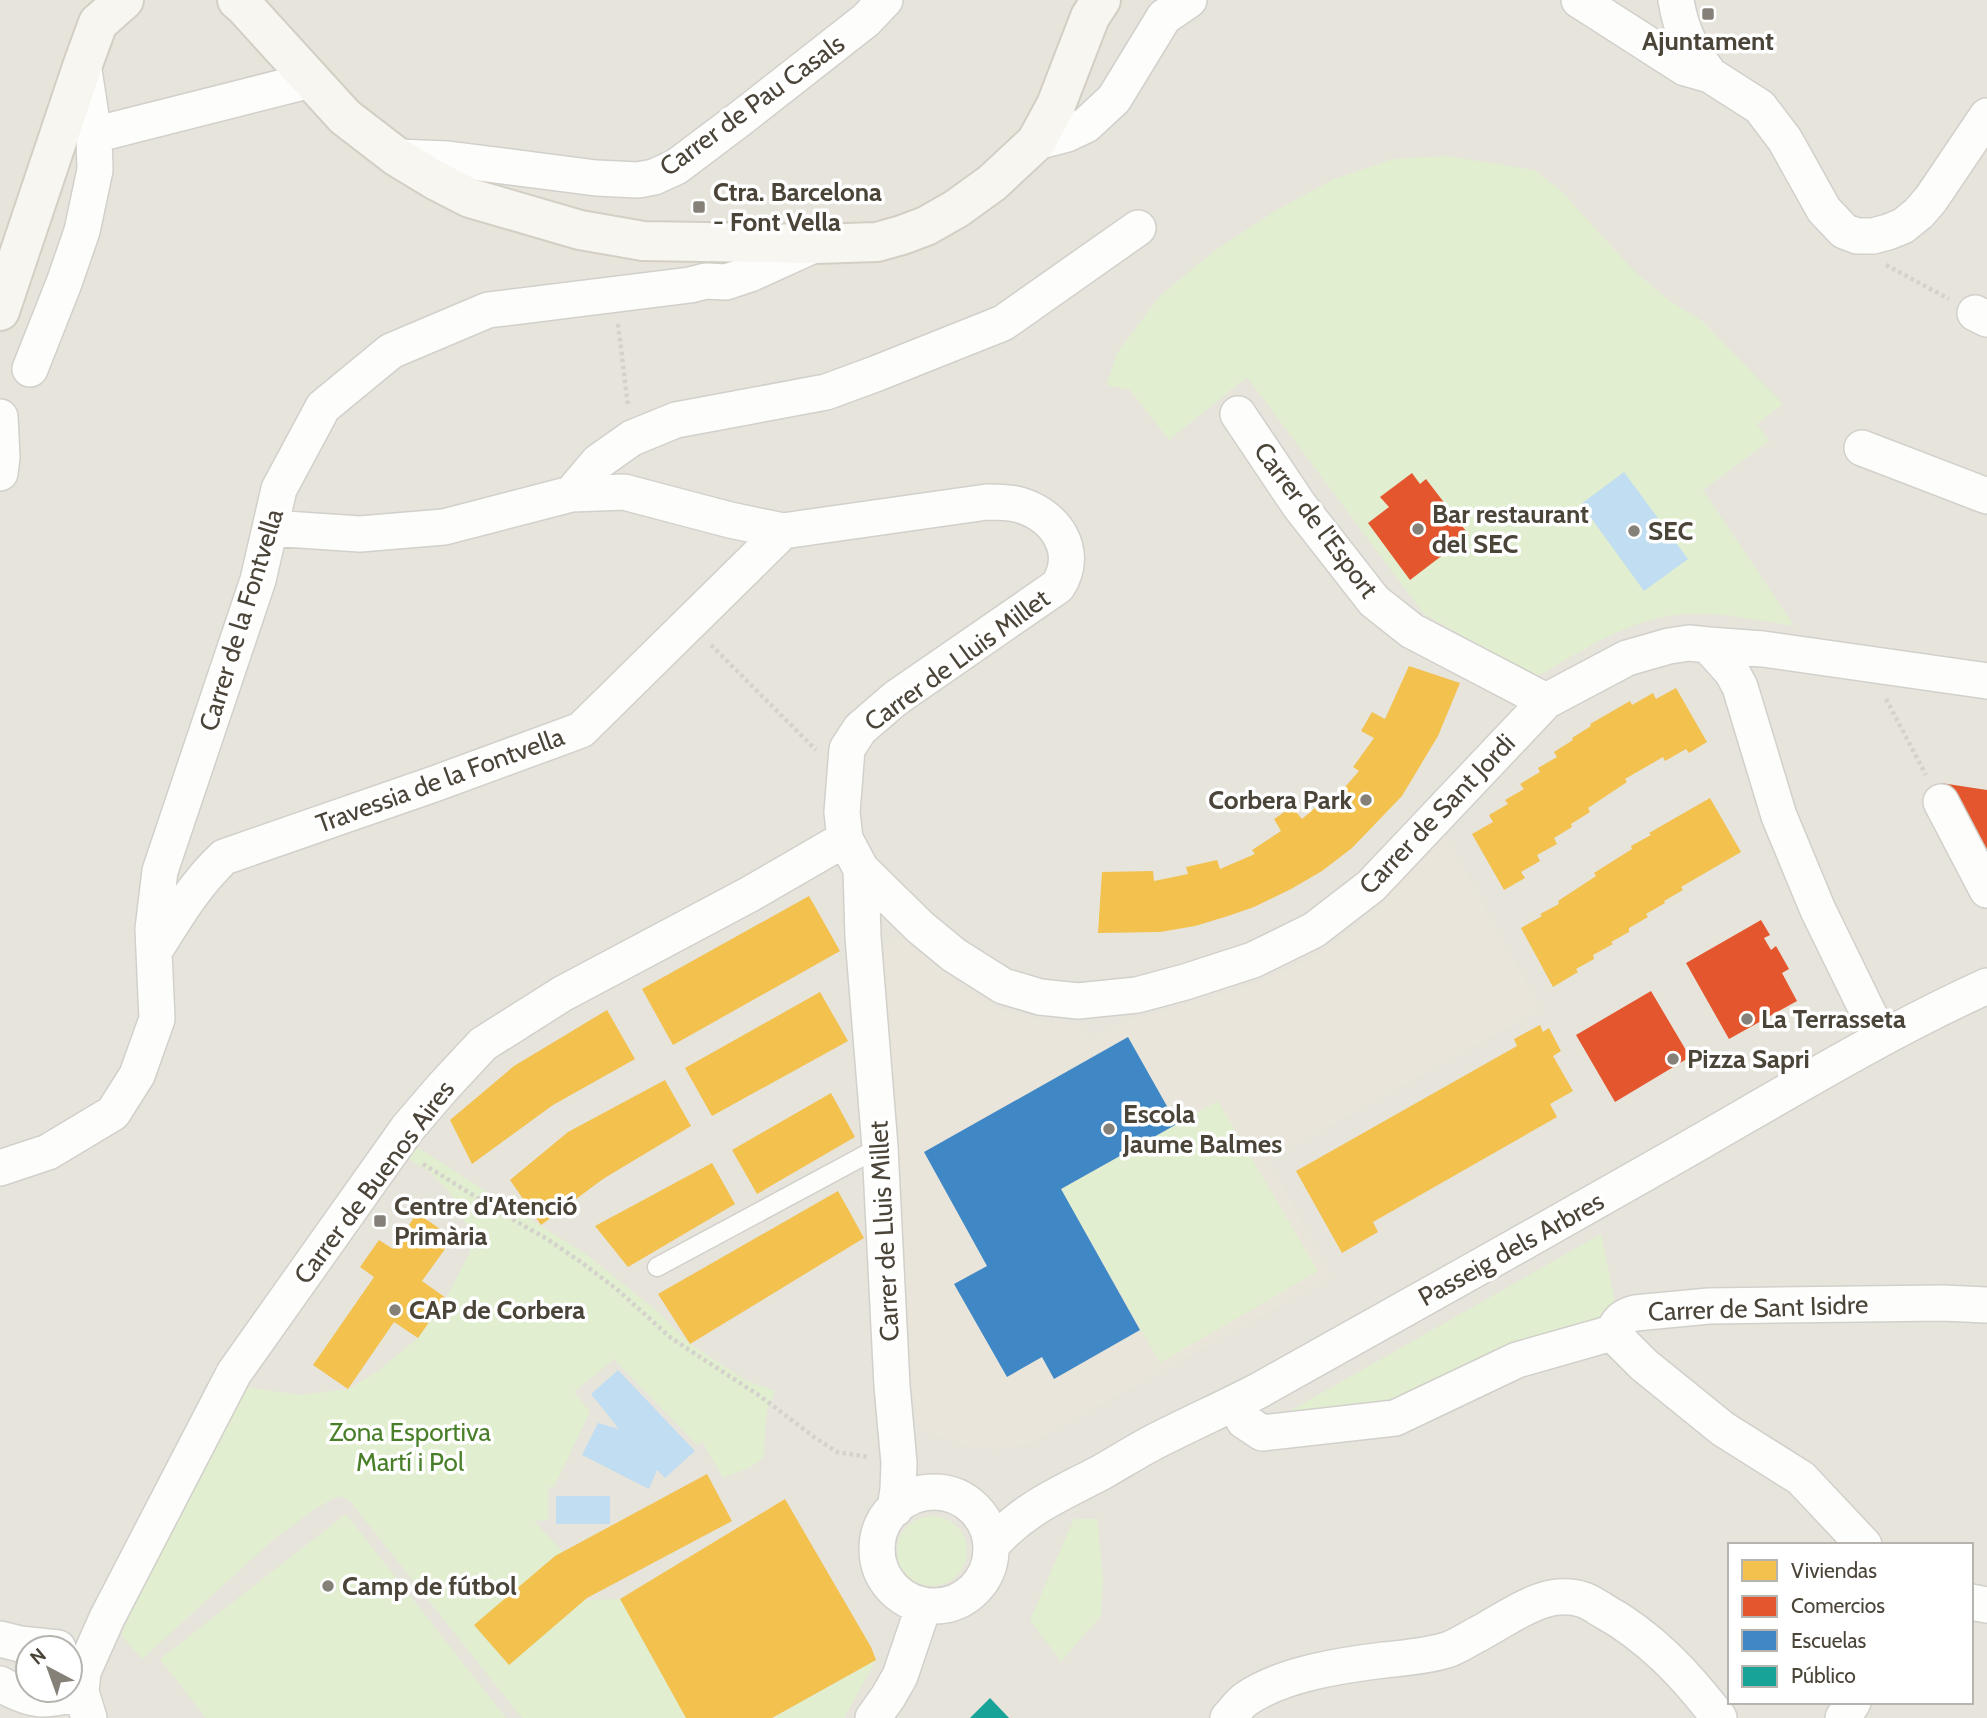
<svg xmlns="http://www.w3.org/2000/svg" width="1987" height="1718" font-family="Cabin,sans-serif">
	<rect width="100%" height="100%" fill="#f4f2ee"/>
	<path fill="#e7e4dc" fill-rule="evenodd" d="M 0,0 L 1987,0 L 1987,1718 L 0,1718 ZM 1730,1545 L 1971,1545 L 1971,1702 L 1730,1702 ZM 28,1648 L 70,1648 L 70,1690 L 28,1690 Z"/>
	<path fill="#eae5da" d="M 1446,836 L 1540,1009 L 1268,1160 L 1332,1277 L 1028,1444 L 998,1449 L 966,1446 L 925,1432 L 916,1422 L 911,1370 L 883,956 L 887,946 L 903,939 L 956,982 L 990,1005 L 1017,1015 L 1053,1023 L 1077,1024 L 1089,1041 L 1124,1022 L 1233,992 L 1269,978 L 1315,956 L 1337,942 L 1372,914 Z"/>
	<path fill="#e1eecf" d="M 1447,156 L 1534,170 L 1560,190 L 1635,272 L 1670,301 L 1702,321 L 1783,404 L 1757,424 L 1769,441 L 1703,490 L 1794,626 C 1759,620 1721,612 1685,614 C 1631,617 1582,651 1536,677 L 1424,614 L 1247,377 L 1169,440 L 1130,390 L 1107,385 L 1117,353 L 1160,296 L 1213,252 L 1275,211 L 1332,180 L 1393,159 Z
		M 1218,1101 L 1318,1271 L 1160,1363 L 1061,1189 Z
		M 415,1146 L 587,1255 L 657,1311 L 690,1344 L 747,1381 L 775,1391 L 767,1411 L 763,1458 L 751,1467 L 723,1478 L 702,1441 L 697,1445 L 614,1359 L 574,1392 L 590,1412 L 554,1487 L 548,1487 L 548,1520 L 534,1521 L 563,1552 L 556,1556 L 584,1600 L 620,1599 L 686,1718 L 522,1718 L 349,1500 L 338,1496 L 315,1509 L 274,1539 L 142,1659 L 121,1635 L 140,1592 L 246,1387 L 301,1395 L 348,1389 L 378,1371 L 418,1338 L 446,1298 L 470,1252 L 469,1229 L 450,1193 L 430,1172 L 407,1158 Z
		M 1601,1234 L 1615,1302 L 1593,1322 L 1511,1346 L 1399,1397 L 1355,1411 L 1283,1415 Z
		M 346,1514 L 506,1718 L 206,1718 L 160,1659 Z
		M897 1551a35 35 0 1 1 70 0a35 35 0 1 1-70 0Z
		M 1074,1519 L 1097,1519 L 1103,1578 L 1101,1616 L 1061,1661 L 1030,1620 Z
		M 876,1660 L 844,1718 L 772,1718 Z"/>
	<path fill="#c0ddf1" d="M 1624,472 L 1688,559 L 1644,591 L 1581,504 Z
		M 618,1370 L 695,1451 L 665,1478 L 657,1470 L 649,1489 L 582,1455 L 598,1423 L 619,1429 L 591,1394 Z
		M 556,1496 L 610,1496 L 610,1524 L 556,1524 Z"/>
	<path fill="#f2c14e" d="M 1409,666 L 1460,683 L 1438,736 L 1402,796 L 1352,848 L 1322,871 L 1291,889 L 1254,907 L 1228,916 L 1195,926 L 1160,932 L 1098,933 L 1102,872 L 1153,871 L 1154,881 L 1188,874 L 1186,867 L 1217,860 L 1220,869 L 1255,854 L 1252,850 L 1281,831 L 1274,819 L 1292,807 L 1302,819 L 1327,798 L 1332,802 L 1359,771 L 1353,767 L 1374,738 L 1361,731 L 1372,712 L 1385,719 Z
		M 1676,688 L 1707,742 L 1689,753 L 1686,749 L 1665,761 L 1663,757 L 1625,779 L 1627,782 L 1588,808 L 1590,812 L 1571,824 L 1572,827 L 1554,838 L 1557,844 L 1537,855 L 1540,861 L 1521,872 L 1525,878 L 1504,890 L 1472,834 L 1493,822 L 1489,815 L 1508,804 L 1505,800 L 1524,789 L 1520,784 L 1540,772 L 1538,768 L 1557,757 L 1554,752 L 1573,740 L 1572,738 L 1591,726 L 1590,724 L 1630,701 L 1632,705 L 1653,693 L 1656,699 Z
		M 1710,798 L 1741,852 L 1681,887 L 1683,890 L 1664,901 L 1665,903 L 1646,914 L 1648,917 L 1629,928 L 1629,932 L 1611,942 L 1613,944 L 1593,955 L 1594,959 L 1576,969 L 1578,972 L 1553,987 L 1521,928 L 1542,916 L 1540,914 L 1559,904 L 1558,901 L 1596,876 L 1594,873 L 1632,849 L 1631,846 L 1651,835 L 1649,833 Z
		M 809,896 L 840,951 L 673,1045 L 642,989 Z
		M 820,992 L 848,1041 L 712,1116 L 685,1068 Z
		M 607,1010 L 635,1059 L 553,1105 L 472,1164 L 450,1120 L 514,1066 Z
		M 1540,1025 L 1543,1032 L 1549,1028 L 1561,1051 L 1553,1056 L 1573,1091 L 1550,1104 L 1557,1117 L 1373,1222 L 1378,1232 L 1342,1253 L 1296,1171 L 1517,1046 L 1514,1039 Z
		M 665,1080 L 691,1126 L 603,1179 L 541,1225 L 510,1180 L 568,1132 Z
		M 831,1093 L 855,1137 L 757,1194 L 732,1150 Z
		M 712,1163 L 735,1204 L 628,1267 L 595,1226 Z
		M 838,1191 L 864,1238 L 690,1344 L 658,1294 Z
		M 417,1213 L 453,1238 L 422,1281 L 446,1298 L 418,1338 L 394,1322 L 348,1389 L 313,1365 L 374,1277 L 360,1267 L 379,1240 L 393,1249 Z
		M 707,1474 L 732,1521 L 587,1598 L 509,1665 L 474,1625 L 555,1556 Z
		M 785,1499 L 871,1647 L 876,1660 L 772,1718 L 686,1718 L 620,1599 Z"/>
	<path fill="#e4572e" d="M 1412,473 L 1420,484 L 1426,479 L 1469,535 L 1410,580 L 1368,523 L 1389,507 L 1380,497 Z
		M 1941,783 L 1987,790 L 1987,864 Z
		M 1761,920 L 1770,935 L 1764,938 L 1771,950 L 1776,946 L 1789,969 L 1782,973 L 1797,1001 L 1729,1039 L 1686,963 Z
		M 1651,991 L 1690,1057 L 1615,1102 L 1576,1035 Z"/>
	<path fill="#3f88c5" d="M 1128,1037 L 1177,1124 L 1061,1189 L 1140,1330 L 1054,1379 L 1042,1357 L 1007,1377 L 954,1284 L 987,1266 L 924,1152 Z"/>
	<path fill="#17a398" d="M 990,1698 L 1009,1718 L 970,1718 Z"/>
	<g fill="none" stroke-linecap="round" stroke-linejoin="round">
		<g stroke="#d2d0cb" stroke-width="21">
			<path id="lane" d="M 657,1267 L 880,1147"/>
		</g>
		<g stroke="#d2d0cb" stroke-width="38">
			<path id="street" d="M 1579,0 L 1685,68 L 1710,75 L 1760,107 L 1785,140 L 1824,210 L 1844,231 L 1857,236 L 1873,236 L 1888,232 L 1903,226 L 1919,213 L 1931,199 L 1987,116
				M 1676,0 C 1681,32 1691,49 1710,75
				M 94,135 L 311,80
				M 1036,142 L 1067,134 L 1086,125 L 1114,99 L 1164,17 L 1189,0
				M 397,157 L 448,159 L 596,178 L 638,180 L 654,177 L 676,167 L 741,118 L 866,20 L 885,0
				M 1975,313 L 1987,319
				M 30,369 L 64,283 L 82,231 L 95,170 L 94,135 L 83,64
				M 1238,414 L 1299,505 L 1374,601 L 1412,631 L 1546,701
				M 0,417 L 2,457 L 0,473
				M 1862,448 L 1987,496
				M 571,494 L 598,462 L 632,438 L 676,420 L 826,392 L 875,374 L 1003,323 L 1138,228
				M 270,528 L 360,534 L 444,527 L 571,494 L 624,492 L 730,520 L 783,531 L 987,502 C 998,502 1010,502 1020,505 C 1056,516 1080,551 1058,586 L 896,698 L 860,729 L 847,749 L 842,812 L 845,839 L 861,869 L 863,937 L 880,1147 L 892,1386 L 899,1463 L 898,1489 L 895,1509
				M 1708,645 L 1732,672 L 1740,687 L 1779,816 L 1818,910 L 1881,1039
				M 1941,802 L 1987,890
				M 861,869 L 920,927 L 954,955 L 1003,986 L 1040,997 L 1078,1001 L 1137,995 L 1185,982 L 1253,960 L 1314,930 L 1371,886 L 1546,701 L 1627,658 L 1669,646 L 1689,643 L 1708,645 L 1763,649 L 1987,681
				M 155,950 C 176,917 195,884 224,857 L 434,784 L 581,730 L 783,531
				M 0,1168 L 48,1152 L 113,1113 L 137,1075 L 157,1019 L 153,929 L 160,871 L 258,580 L 279,489 L 323,407 L 391,351 L 488,310 L 690,285 L 706,281 L 726,282 L 750,274 L 816,244
				M 1612,1333 L 1644,1365 L 1723,1429 L 1801,1478 L 1864,1545
				M 1235,1403 L 1244,1421 L 1262,1433 L 1395,1418 L 1517,1360 L 1612,1333 C 1618,1322 1622,1316 1635,1313 L 1709,1306 L 1943,1303 L 1987,1305
				M877 1549a57 57 0 1 1 114 0a57 57 0 1 1-114 0Z
				M 991,1546 C 1023,1509 1058,1495 1100,1473 C 1123,1460 1146,1445 1170,1434 C 1200,1419 1229,1406 1258,1391 C 1399,1312 1539,1234 1679,1154 C 1781,1096 1881,1034 1987,986
				M 1971,1602 L 1987,1605
				M 0,1639 L 20,1644 L 58,1648
				M 0,1684 C 34,1703 44,1702 81,1692
				M 89,1718 L 81,1692 L 83,1672 L 107,1618 L 234,1373 L 407,1129 L 443,1087 L 483,1044 L 562,994 L 750,894 L 845,839
				M 873,1718 L 888,1697 L 900,1676 L 924,1605
				M 1228,1718 C 1234,1712 1239,1704 1246,1699 C 1282,1674 1342,1665 1384,1660 C 1405,1658 1427,1656 1447,1650 C 1459,1646 1470,1638 1480,1633 C 1512,1616 1546,1587 1584,1600 C 1590,1602 1597,1607 1602,1610 C 1651,1637 1686,1675 1719,1718
				M 1843,1718 L 1853,1702"/>
		</g>
		<g stroke="#d3cfc5" stroke-width="42">
			<path id="secondary" d="M 237,0 L 244,6 L 345,117 L 397,157 L 435,180 L 470,198 L 580,230 L 643,241 L 816,244 L 877,242 L 902,235 L 926,226 L 956,209 L 992,183 L 1036,142 L 1056,105 L 1090,17 L 1101,0
				M 0,311 L 83,64 L 98,23 L 124,0"/>
		</g>
		<path stroke="#d3d2cc" stroke-width="4.5" stroke-dasharray="3.5 3.5" stroke-linecap="butt" d="M 1886,265 L 1949,299
			M 618,324 L 628,406
			M 711,645 L 816,750
			M 1886,699 L 1926,775
			M 423,1164 L 500,1212 L 547,1239 L 581,1262 L 619,1291 L 671,1338 L 760,1396 L 814,1437 L 837,1452 L 868,1457"/>
		<use href="#lane" stroke="#fdfdfc" stroke-width="18"/>
		<use href="#street" stroke="#fdfdfc" stroke-width="35"/>
		<use href="#secondary" stroke="#f7f6f1" stroke-width="38"/>
	</g>
	<g fill="#868178" stroke="#fff" stroke-width="2.5">
		<rect x="1701" y="7" width="14" height="14" rx="3.5"/>
		<rect x="692" y="200" width="14" height="14" rx="3.5"/>
		<circle cx="1418" cy="529" r="7"/>
		<circle cx="1634" cy="531" r="7"/>
		<circle cx="1366" cy="800" r="7"/>
		<circle cx="1747" cy="1019" r="7"/>
		<circle cx="1673" cy="1059" r="7"/>
		<circle cx="1109" cy="1129" r="7"/>
		<rect x="373" y="1214" width="14" height="14" rx="3.5"/>
		<circle cx="395" cy="1310" r="7"/>
		<circle cx="328" cy="1586" r="7"/>
	</g>
	<g text-anchor="middle" dominant-baseline="central" stroke-width="7" stroke-linejoin="round" paint-order="stroke">
		<g font-size="26" font-weight="bold" fill="#4b4439" stroke="#fff" text-anchor="start">
			<text x="1708" y="41" text-anchor="middle">Ajuntament</text>
			<text x="713" y="192">Ctra. Barcelona<tspan x="713" dy="30">- Font Vella</tspan></text>
			<text x="1432" y="514">Bar restaurant<tspan x="1432" dy="30">del SEC</tspan></text>
			<text x="1648" y="531">SEC</text>
			<text x="1352" y="800" text-anchor="end">Corbera Park</text>
			<text x="1761" y="1019">La Terrasseta</text>
			<text x="1687" y="1059">Pizza Sapri</text>
			<text x="1123" y="1114">Escola<tspan x="1123" dy="30">Jaume Balmes</tspan></text>
			<text x="394" y="1206">Centre d'Atenció<tspan x="394" dy="30">Primària</tspan></text>
			<text x="409" y="1310">CAP de Corbera</text>
			<text x="342" y="1586">Camp de fútbol</text>
		</g>
		<g font-size="26" fill="#4b4439" stroke="#fff">
			<text transform="translate(752 105) rotate(-36)">Carrer de Pau Casals</text>
			<text transform="translate(1316 520) rotate(53)">Carrer de l'Esport</text>
			<text transform="translate(241 620) rotate(-73)">Carrer de la Fontvella</text>
			<text transform="translate(957 660) rotate(-36)">Carrer de Lluis Millet</text>
			<text transform="translate(440 780) rotate(-20)">Travessia de la Fontvella</text>
			<text transform="translate(1437 814) rotate(-46)">Carrer de Sant Jordi</text>
			<text transform="translate(374 1182) rotate(-53)">Carrer de Buenos Aires</text>
			<text transform="translate(884 1231) rotate(-93)">Carrer de Lluis Millet</text>
			<text transform="translate(1511 1249) rotate(-29)">Passeig dels Arbres</text>
			<text transform="translate(1758 1308) rotate(-2)">Carrer de Sant Isidre</text>
		</g>
		<g font-size="26" fill="#4a7f2a" stroke="#fff">
			<text x="410" y="1432">Zona Esportiva<tspan x="410" dy="30">Martí i Pol</tspan></text>
		</g>
	</g>
	<rect x="1728" y="1543" width="245" height="161" fill="#ffffff" stroke="#b7b4b0" stroke-width="2"/>
	<rect x="1742" y="1560" width="35" height="21" fill="#f2c14e" stroke="#b7b4b0" stroke-width="2"/>
	<text x="1791" y="1578" font-size="21" fill="#4b4439">Viviendas</text>
	<rect x="1742" y="1596" width="35" height="21" fill="#e4572e" stroke="#b7b4b0" stroke-width="2"/>
	<text x="1791" y="1613" font-size="21" fill="#4b4439">Comercios</text>
	<rect x="1742" y="1630" width="35" height="21" fill="#3f88c5" stroke="#b7b4b0" stroke-width="2"/>
	<text x="1791" y="1648" font-size="21" fill="#4b4439">Escuelas</text>
	<rect x="1742" y="1666" width="35" height="21" fill="#17a398" stroke="#b7b4b0" stroke-width="2"/>
	<text x="1791" y="1683" font-size="21" fill="#4b4439">Público</text>
	<g transform="translate(49 1669) rotate(319)"><circle r="33" fill="#ffffff" stroke="#b7b4b0" stroke-width="2"/>
	<path d="M0-5L12 26L0 18L-12 26Z" fill="#868178"/>
	<text y="-10" font-size="19" font-weight="bold" text-anchor="middle" fill="#4b4439">N</text>
	</g>
</svg>
